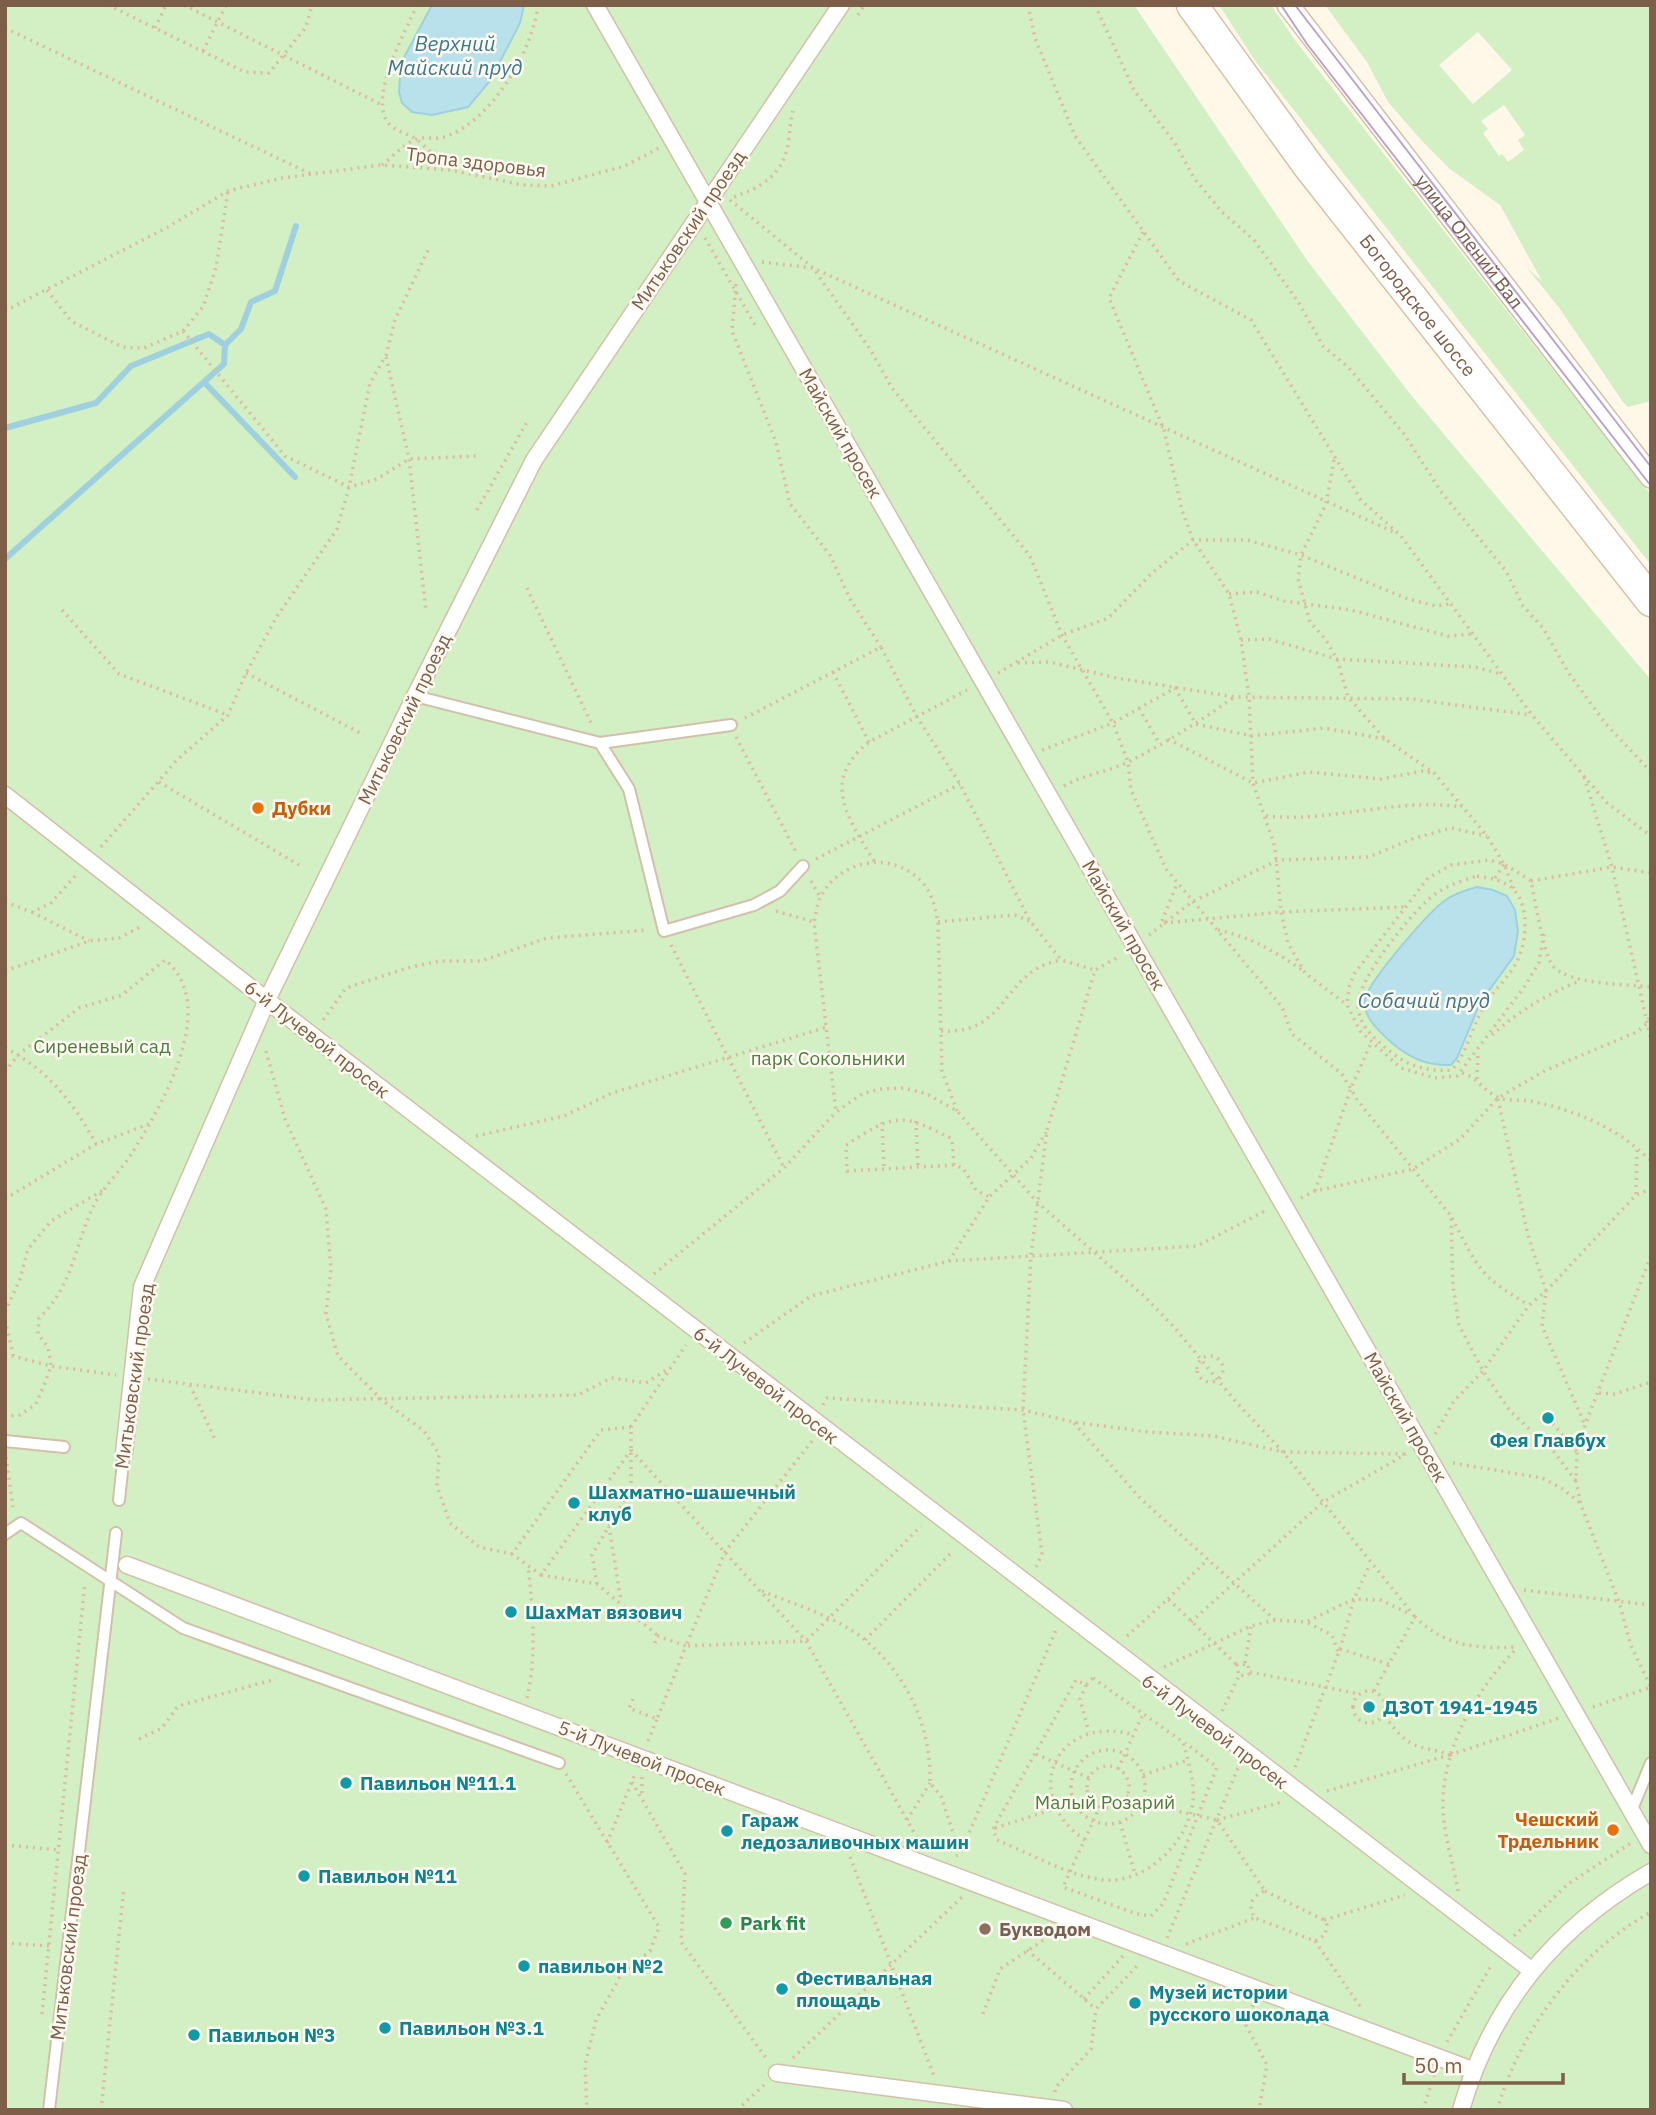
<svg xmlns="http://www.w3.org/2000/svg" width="1656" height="2115" font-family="'IBM Plex Sans',sans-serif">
	<rect width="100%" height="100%" fill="#fff7e8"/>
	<path fill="#d3efc4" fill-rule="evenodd" d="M 5,5 L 1134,5 L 1309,263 L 1411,395 L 1651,680 L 1651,2110 L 5,2110 Z
		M 1219,5 L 1271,5 L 1297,43 L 1651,495 L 1651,565 L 1256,62 Z
		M 1325,5 L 1651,5 L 1651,401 L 1628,407 L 1623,402 L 1560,309 L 1527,268 L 1542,281 L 1500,205 L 1450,169 L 1422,141 L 1388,102 L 1367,62 ZM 1478,32 L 1512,70 L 1473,104 L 1439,65 ZM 1504,105 L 1525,135 L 1518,140 L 1524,150 L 1508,162 L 1502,154 L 1499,156 L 1483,133 L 1488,129 L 1481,121 Z"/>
	<path fill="#b9e1ec" stroke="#9ed0df" stroke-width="2" d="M 432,5 L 524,5 L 520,23 L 490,81 L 468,107 L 432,115 L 412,112 L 402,103 L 399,92 L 401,63 Z
		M 1477,887 L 1493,890 L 1507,896 L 1515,910 L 1518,931 L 1514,956 L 1480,1003 L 1457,1058 L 1451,1065 C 1427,1066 1410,1058 1392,1043 C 1380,1032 1362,1017 1365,999 C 1369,981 1430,910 1447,899 C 1456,893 1466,890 1477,887 Z"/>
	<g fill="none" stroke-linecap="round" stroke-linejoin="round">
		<path stroke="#9ed0df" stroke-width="6" d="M 204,382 L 295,477
			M 5,428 L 96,403 L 131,366 L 209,334 L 225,345 L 241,329 L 251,302 L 275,291 L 296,226
			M 5,559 L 224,364 L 225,345"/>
		<g stroke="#d3c0ab" stroke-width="14">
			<path id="service" d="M 415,696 L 600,743 L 731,725
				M 600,743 L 629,789 L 664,931 L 754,905 L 780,891 L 803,866
				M 5,1441 L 64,1447
				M 119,1500 L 124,1453
				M 5,1534 L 21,1523 L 183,1628 L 559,1763
				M 1632,1809 L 1651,1763
				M 49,2110 L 116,1533"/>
		</g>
		<g stroke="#d3c0ab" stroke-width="19">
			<path id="pedestrian" d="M 595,5 L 1651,1845
				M 5,795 L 283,1013 L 1531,1970
				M 124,1453 L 142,1287 L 267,1000 L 415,696 L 534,460 L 841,5
				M 127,1565 L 1472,2070
				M 777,2073 L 1064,2110
				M 1461,2110 C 1491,2005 1557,1926 1651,1872"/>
		</g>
		<g stroke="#d3c0ab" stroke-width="24">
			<g id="minor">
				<path id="s1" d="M 1288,5 L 1651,477"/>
			</g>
		</g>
		<g stroke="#d9c2ab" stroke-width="33">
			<g id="secondary">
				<path id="s2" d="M 1192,5 L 1309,167 L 1651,601"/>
			</g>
		</g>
		<path stroke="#debb9e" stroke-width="3.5" stroke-dasharray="2 5" stroke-linecap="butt" d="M 108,5 L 245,72 L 269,73 L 306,27 L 312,5
			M 184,5 L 382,105
			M 417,5 C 406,31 367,98 389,124 C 398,133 409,133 417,140 C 429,149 438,160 450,169
			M 1028,5 L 1035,38 L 1075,136 L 1179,281 L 1251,320 L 1361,500 L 1401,536 L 1532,715 L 1607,803 L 1651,836
			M 1095,5 L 1134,90 L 1175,143 L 1194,178 L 1222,212 L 1254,240 L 1299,303 L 1323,346 L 1349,368 L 1404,434 L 1442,493 L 1506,571 L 1523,606 L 1543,628 L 1568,672 L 1605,723 L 1651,772
			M 858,15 L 864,5
			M 5,28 L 313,175
			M 155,28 L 166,5
			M 203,51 L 226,5
			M 382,165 C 392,157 405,143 417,139 C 425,136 436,140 444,137 C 490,123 533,51 538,5
			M 734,197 C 761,187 782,176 788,145 C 790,133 790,122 793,111
			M 730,200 L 813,268 L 1396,533
			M 1143,232 L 1109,298 L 1164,430 L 1182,510 L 1193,540 L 1229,594 L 1241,640 L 1249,697 L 1253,783 L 1275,847 L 1281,912 L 1288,943 L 1305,973 L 1347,1005
			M 705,238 L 755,325
			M 762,262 L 813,268 L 870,349 L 892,388 L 1030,556 L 1062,635 L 1113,723 L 1128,762 L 1131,790 L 1166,869 L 1282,1007 L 1292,1034 L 1342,1074 L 1358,1101 L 1451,1216 L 1453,1286 L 1459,1325 L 1483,1371 L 1510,1411 L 1554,1452 L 1576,1481
			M 736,284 L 732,331 L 776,442 L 790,504 L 830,555 L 850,599 L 881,647
			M 47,290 L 71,321 L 122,347 L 144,348 L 183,331 L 203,307 L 216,268 L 228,191
			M 5,311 L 168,227 L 228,191 L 282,178 L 381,165 L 451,170 L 523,185 L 551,186 L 625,166 L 659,148
			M 183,331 L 285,456 L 349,487 L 377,479 L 409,459 L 478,456
			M 386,357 L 409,459 L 426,611
			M 1334,460 L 1326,504 L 1301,555 L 1298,579 L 1310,622 L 1326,640 L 1337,659 L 1348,697 L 1385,739 L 1434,773 L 1487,836 L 1504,864 L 1514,889
			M 477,510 L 527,422
			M 527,588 L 592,725
			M 1229,594 L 1257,592 L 1284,601 L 1351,610 L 1448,636 L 1473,634
			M 62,610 L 119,674 L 228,715
			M 1241,640 L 1269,639 L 1337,659 L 1475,667 L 1501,674
			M 1018,663 L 1049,662 L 1117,678 L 1235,697 L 1411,699 L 1531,715
			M 833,672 L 869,742
			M 246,673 L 364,735
			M 998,673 L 1062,635 L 1108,618 L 1152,573 L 1193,540 L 1247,540 L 1301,555 L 1408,599 L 1436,606 L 1451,604
			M 1139,708 L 1159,743
			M 745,718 L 881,647 L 917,717 L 960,784 L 1030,921 L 1061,960 L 1095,970
			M 736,737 L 797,854
			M 1168,739 L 1253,783 L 1309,772 L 1381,779 L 1423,771 L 1432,773
			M 1042,750 L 1113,723 L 1175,688 L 1196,724 L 1252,736 L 1324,728 L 1385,739
			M 1584,777 L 1612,867 L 1651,1040
			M 159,782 L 299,865
			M 1064,786 C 1085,774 1109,772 1130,761 C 1166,743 1200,721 1233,698
			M 1266,816 C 1332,823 1396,797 1462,807
			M 101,847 L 178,759 L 228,715 L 246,673 L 276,618 L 337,529 L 349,487 L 370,383 L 386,355 L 395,320 L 429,248
			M 816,859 L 960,784
			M 874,861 C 848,818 820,781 869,742 L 967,690
			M 1477,876 C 1490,878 1502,880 1512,888 C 1531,905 1527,945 1515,965 C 1506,980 1492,992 1483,1008 C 1472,1028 1467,1052 1452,1070 C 1426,1072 1407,1066 1387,1049 C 1374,1038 1359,1026 1358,1006 C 1357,980 1409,916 1429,899 C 1442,887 1461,881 1477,876 Z
			M 1495,878 L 1504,864
			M 811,881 L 820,897
			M 1531,881 L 1612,867 L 1651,873
			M 5,902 L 32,912 L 51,903 L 77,874
			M 776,911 L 814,922
			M 32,912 L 89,941
			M 1162,921 L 1177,884
			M 938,922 L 1015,915 L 1029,921
			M 1164,923 L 1281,912 L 1404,907
			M 1218,930 C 1252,937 1277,953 1305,972
			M 1544,934 L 1539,962 L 1525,986 L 1457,1076 L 1435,1078 L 1401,1068 L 1360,1031 L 1347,1005 L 1349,987 L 1354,974 L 1428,878 L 1451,865 L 1489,860 L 1504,864 L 1531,881 C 1535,899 1543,952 1552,965 C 1567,985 1627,984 1651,987
			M 1149,935 L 1192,902 L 1278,860 L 1369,857 L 1412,839 L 1451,828 L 1487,836
			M 671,945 L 784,1168
			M 5,971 L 89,941 L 119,938 L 142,926
			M 323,1020 L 346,988 L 407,968 L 439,961 L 481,961 L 547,938 L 647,930
			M 941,1031 C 1010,1035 1000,971 1061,960
			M 1492,1035 C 1520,1010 1547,994 1580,981
			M 5,1048 C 47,1069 74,1103 96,1144
			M 266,1051 L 285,1119 L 326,1209 L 331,1269 L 326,1314 L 338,1356 L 382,1400 L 424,1431 L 439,1454 L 437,1486 L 450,1523 L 479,1547 L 512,1554
			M 5,1072 L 18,1055 L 79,1008 L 122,995 L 165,960 C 221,1005 161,1107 132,1153 C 120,1172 101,1189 92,1209 C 75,1247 71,1289 39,1318 L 38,1334 L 48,1347 L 51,1366 L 46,1380 L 36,1404 L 20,1415 L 5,1416
			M 1462,1073 C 1477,1077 1484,1091 1497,1097 C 1506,1102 1520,1099 1530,1101 C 1576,1110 1618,1128 1651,1161
			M 1477,1079 L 1478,1052
			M 1498,1099 L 1528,1235 L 1546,1291 L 1542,1326 L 1585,1425
			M 957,1111 L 942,1071 L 938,922 C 935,907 932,893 922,882 C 892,850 841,859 821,896 C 817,903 816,914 814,922 L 836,1112 L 862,1094 L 880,1089 L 904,1088 L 927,1094 L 957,1111 L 1038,1203 L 1143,1295 L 1174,1327 L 1236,1402 L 1283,1452 L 1415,1617
			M 916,1121 L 918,1167
			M 882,1122 L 884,1169
			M 476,1136 L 564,1116 L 612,1093 L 827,1027
			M 954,1165 L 952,1139 C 901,1112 894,1114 846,1145 L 847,1171 L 954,1165 L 963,1168 L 976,1190 L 989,1197
			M 1315,1191 L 1351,1088 L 1371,1043
			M 1636,1194 L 1637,1150
			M 1301,1198 L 1315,1191 L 1413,1169 L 1460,1139 L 1498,1098 L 1546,1070 L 1637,1032 L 1647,1023 L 1651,1013
			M 5,1199 L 96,1144 L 149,1124
			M 1452,1218 C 1478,1268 1479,1276 1529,1305
			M 1651,1256 L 1585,1425 L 1577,1452 L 1576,1481 L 1581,1505 L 1619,1602 L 1631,1646 L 1651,1687
			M 949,1261 L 989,1197 L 1031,1158 L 1046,1132
			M 654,1274 L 784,1168 L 836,1112
			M 5,1312 L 20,1279 L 28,1249 L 51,1221 L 105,1189
			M 5,1320 L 14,1358
			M 744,1343 L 811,1296 L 949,1261 L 1197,1246 L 1267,1210
			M 5,1354 L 51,1366 L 116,1375
			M1197 1369a13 13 0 1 1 26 0a13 13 0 1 1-26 0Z
			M 148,1379 L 315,1400 L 578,1395 L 611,1378 L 646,1383 L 668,1369
			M 190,1385 L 216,1442
			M 1599,1393 L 1614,1394 L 1651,1382
			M 823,1405 L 827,1398 L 1023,1410 L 1073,1422 L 1149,1432 L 1214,1436 L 1283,1452 L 1406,1454
			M 1548,1418 L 1577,1452
			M 1074,1423 L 1140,1498 L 1275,1620
			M 631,1427 L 601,1430 L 512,1554 L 541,1575 L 631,1450
			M 1435,1434 L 1454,1401 L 1483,1371 L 1529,1305 L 1546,1291 L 1636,1195 L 1651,1189
			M 812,1441 L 725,1552 L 686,1646 L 806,1641 L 921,1526
			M 631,1450 L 806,1641 L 920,1843
			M 6,1457 L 13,1507
			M 1453,1463 L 1542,1478 L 1563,1489 L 1580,1503
			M 609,1526 L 621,1601
			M 1036,1567 L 1042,1554 L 1023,1410 L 1031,1255 L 1047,1130 L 1095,970 L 1120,956
			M 541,1575 L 597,1584 L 658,1636
			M 597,1584 L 592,1555 L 631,1489 L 631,1427 L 686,1345
			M 1524,1590 L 1651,1605
			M 762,1591 C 796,1605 837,1617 865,1640 C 909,1677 931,1727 930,1783 L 941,1796 L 960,1854
			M 1168,1599 L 1208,1559
			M 1191,1622 L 1323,1502 L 1406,1454
			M 1308,1623 L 1332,1635 L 1338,1652
			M 1127,1636 L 1168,1599 L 1237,1665
			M 865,1640 L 953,1551
			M 1340,1649 L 1389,1664
			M 1245,1663 L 1251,1627
			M 1164,1667 L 1251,1626 L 1275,1620 L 1306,1622 L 1354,1599 L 1381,1600 L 1410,1614
			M 1250,1672 L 1360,1694
			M 1093,1678 L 1183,1742 C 1188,1761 1195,1781 1193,1801 C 1189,1841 1146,1884 1104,1880 C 1068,1876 1030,1853 997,1840 L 993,1829 L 1076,1680 L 1086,1685 Z
			M 1086,1685 L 1080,1699 L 1089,1732
			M1353 1707a16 16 0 1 1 32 0a16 16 0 1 1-32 0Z
			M 1374,1691 L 1415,1617 C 1445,1646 1475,1649 1516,1647
			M 527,1698 C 537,1654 533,1611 528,1566
			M 633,1699 L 629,1708 L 657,1719 L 686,1646 L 658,1636 L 654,1645
			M 1593,1707 L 1651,1687
			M 1222,1711 L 1239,1676 L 1237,1665 L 1248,1664 L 1249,1674 L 1239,1676
			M 139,1739 L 162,1728 L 178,1706 L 276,1679
			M 648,1741 L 657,1719
			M1071 1787a37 37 0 1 1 74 0a37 37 0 1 1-74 0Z
			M 1036,1754 L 1089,1778
			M 1450,1755 L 1559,1718
			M1087 1787a21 21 0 1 1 42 0a21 21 0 1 1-42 0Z
			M 1295,1767 L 1340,1649 L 1354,1599 L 1370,1564
			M 1118,1769 L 1143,1714
			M 566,1774 L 659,1927 L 650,1951 L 622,1973 L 596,2020 L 585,2065 L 587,2110
			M 1143,1775 L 1188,1760
			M 642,1777 L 642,1798
			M 632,1782 L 685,1874 L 681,1942 L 767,2059
			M 1327,1791 L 1449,1755 C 1438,1750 1428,1750 1417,1746 C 1402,1740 1393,1727 1384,1715
			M 1126,1796 L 1141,1803 L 1217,1820 L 1265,1891
			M 1100,1806 L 1063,1887 L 1137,1914 L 1151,1916 L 1163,1904 L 1217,1767 L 1185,1743
			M 907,1820 L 930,1783
			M 1217,1820 L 1282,1802
			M 1120,1822 L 1135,1874
			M 995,1828 L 1054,1809
			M 1085,1840 C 1018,1795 1057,1712 1134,1735
			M 607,1843 L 635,1774
			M 5,1845 L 59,1850
			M 956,1856 L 960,1854 L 1056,1630
			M 850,1857 L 934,2076
			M 1265,1891 L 1324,1920 L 1327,1925 L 1325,1935 L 1315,1941 L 1255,1918 C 1247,1906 1252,1895 1265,1891 Z
			M 1458,1891 C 1454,1868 1447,1845 1444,1822 C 1436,1757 1474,1692 1517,1648
			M 1324,1920 L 1405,1895
			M 998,1935 L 1003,1937
			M 1514,1936 L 1568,1884 L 1631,1843
			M 1167,1938 L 1238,1768
			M 1315,1941 L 1361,2008
			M 5,1943 L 49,1946
			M 1186,1944 L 1254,1918
			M 1027,1950 L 1096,2009
			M 1084,1999 L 1123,1956
			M 1253,2005 L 1246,2025 L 1267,2065 L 1259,2110
			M 42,2014 L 85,1582
			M 983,2014 L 1000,1969 L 1054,1933
			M 1447,2042 L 1492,1964
			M 793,2058 L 962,1897
			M 1055,2092 L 1056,2087 L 1091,2049 L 1096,2009 L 1139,1964
			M 101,2110 L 124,1887
			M 737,2110 L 764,2085
			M 1423,2110 L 1434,2075
			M 1497,2110 C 1521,2029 1576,1954 1651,1912"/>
		<use href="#service" stroke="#fff" stroke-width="10"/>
		<use href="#pedestrian" stroke="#fff" stroke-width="16"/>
		<use href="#minor" stroke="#fff" stroke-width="21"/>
		<use href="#secondary" stroke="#fff" stroke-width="30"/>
		<path stroke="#bba3cb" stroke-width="2" d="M 1281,5 L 1307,44 L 1651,486
			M 1295,5 L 1651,467"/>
	</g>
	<g fill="#e8710a" stroke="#fffaf1" stroke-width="2.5">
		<circle cx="258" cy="808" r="7"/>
		<circle cx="1613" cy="1830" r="7"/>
	</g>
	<g fill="#0f9aa8" stroke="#fffaf1" stroke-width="2.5">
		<circle cx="1548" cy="1418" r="7"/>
		<circle cx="574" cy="1503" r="7"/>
		<circle cx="511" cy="1612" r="7"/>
		<circle cx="1369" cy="1707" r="7"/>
		<circle cx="346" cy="1783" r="7"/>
		<circle cx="727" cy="1831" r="7"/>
		<circle cx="304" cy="1876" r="7"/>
		<circle cx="524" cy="1966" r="7"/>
		<circle cx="782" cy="1989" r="7"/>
		<circle cx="1135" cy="2003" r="7"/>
		<circle cx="385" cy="2028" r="7"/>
		<circle cx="194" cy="2035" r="7"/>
	</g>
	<circle fill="#2e9e5b" stroke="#fffaf1" stroke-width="2.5" cx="726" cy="1923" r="7"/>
	<circle fill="#8d6e63" stroke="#fffaf1" stroke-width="2.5" cx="985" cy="1929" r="7"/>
	<g text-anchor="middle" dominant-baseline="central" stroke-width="5" stroke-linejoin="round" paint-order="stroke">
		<g font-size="19" fill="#7d5e48" stroke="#fffaf1">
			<text transform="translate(476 162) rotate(7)">Тропа здоровья</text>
			<text transform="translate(688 230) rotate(-56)">Митьковский проезд</text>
			<text stroke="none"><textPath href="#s1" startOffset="298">улица Олений Вал</textPath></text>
			<text stroke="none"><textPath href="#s2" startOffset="376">Богородское шоссе</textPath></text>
			<text transform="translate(841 433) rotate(60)">Майский просек</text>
			<text transform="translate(404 719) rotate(-64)">Митьковский проезд</text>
			<text transform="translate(1124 925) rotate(60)">Майский просек</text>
			<text transform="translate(317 1039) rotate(38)">6-й Лучевой просек</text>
			<text transform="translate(134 1376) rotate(-82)">Митьковский проезд</text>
			<text transform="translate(766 1385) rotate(38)">6-й Лучевой просек</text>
			<text transform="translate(1406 1417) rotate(60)">Майский просек</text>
			<text transform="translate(1215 1731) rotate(37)">6-й Лучевой просек</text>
			<text transform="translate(642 1758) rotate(21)">5-й Лучевой просек</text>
			<text transform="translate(68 1947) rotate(-83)">Митьковский проезд</text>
		</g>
		<g font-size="19" font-weight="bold" fill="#c56008" stroke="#fffaf1" text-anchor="start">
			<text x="272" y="808">Дубки</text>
			<text x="1599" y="1819" text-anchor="end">Чешский<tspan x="1599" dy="22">Трдельник</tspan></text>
		</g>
		<g font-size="19" fill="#4b7e3c" stroke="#fffaf1">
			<text x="102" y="1046">Сиреневый сад</text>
			<text x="828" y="1058">парк Сокольники</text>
			<text x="1105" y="1802">Малый Розарий</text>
		</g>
		<g font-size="19" font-weight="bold" fill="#0d838f" stroke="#fffaf1" text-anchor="start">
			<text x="1548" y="1440" text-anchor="middle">Фея Главбух</text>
			<text x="588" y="1492">Шахматно-шашечный<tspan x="588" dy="22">клуб</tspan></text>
			<text x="525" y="1612">ШахМат вязович</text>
			<text x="1383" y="1707">ДЗОТ 1941-1945</text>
			<text x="360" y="1783">Павильон №11.1</text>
			<text x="741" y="1820">Гараж<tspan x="741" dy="22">ледозаливочных машин</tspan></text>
			<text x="318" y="1876">Павильон №11</text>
			<text x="538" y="1966">павильон №2</text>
			<text x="796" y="1978">Фестивальная<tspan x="796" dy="22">площадь</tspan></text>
			<text x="1149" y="1992">Музей истории<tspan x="1149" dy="22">русского шоколада</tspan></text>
			<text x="399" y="2028">Павильон №3.1</text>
			<text x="208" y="2035">Павильон №3</text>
		</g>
		<g font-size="19" font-weight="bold" fill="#27864d" stroke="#fffaf1" text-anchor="start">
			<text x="740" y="1923">Park fit</text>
		</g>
		<g font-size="19" font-weight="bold" fill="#785e54" stroke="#fffaf1" text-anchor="start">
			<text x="999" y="1929">Букводом</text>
		</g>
		<g font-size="21" font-style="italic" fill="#3b798b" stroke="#fffaf1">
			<text x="455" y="43">Верхний<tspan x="455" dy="24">Майский пруд</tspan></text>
			<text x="1424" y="1000">Собачий пруд</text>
		</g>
	</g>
	<rect width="1656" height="2115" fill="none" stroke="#7d5e48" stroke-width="14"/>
	<path d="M1404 2073v10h159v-10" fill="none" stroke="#7d5e48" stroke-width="3.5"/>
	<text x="1414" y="2073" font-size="21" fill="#7d5e48" stroke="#fffaf1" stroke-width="5" paint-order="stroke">50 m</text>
</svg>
